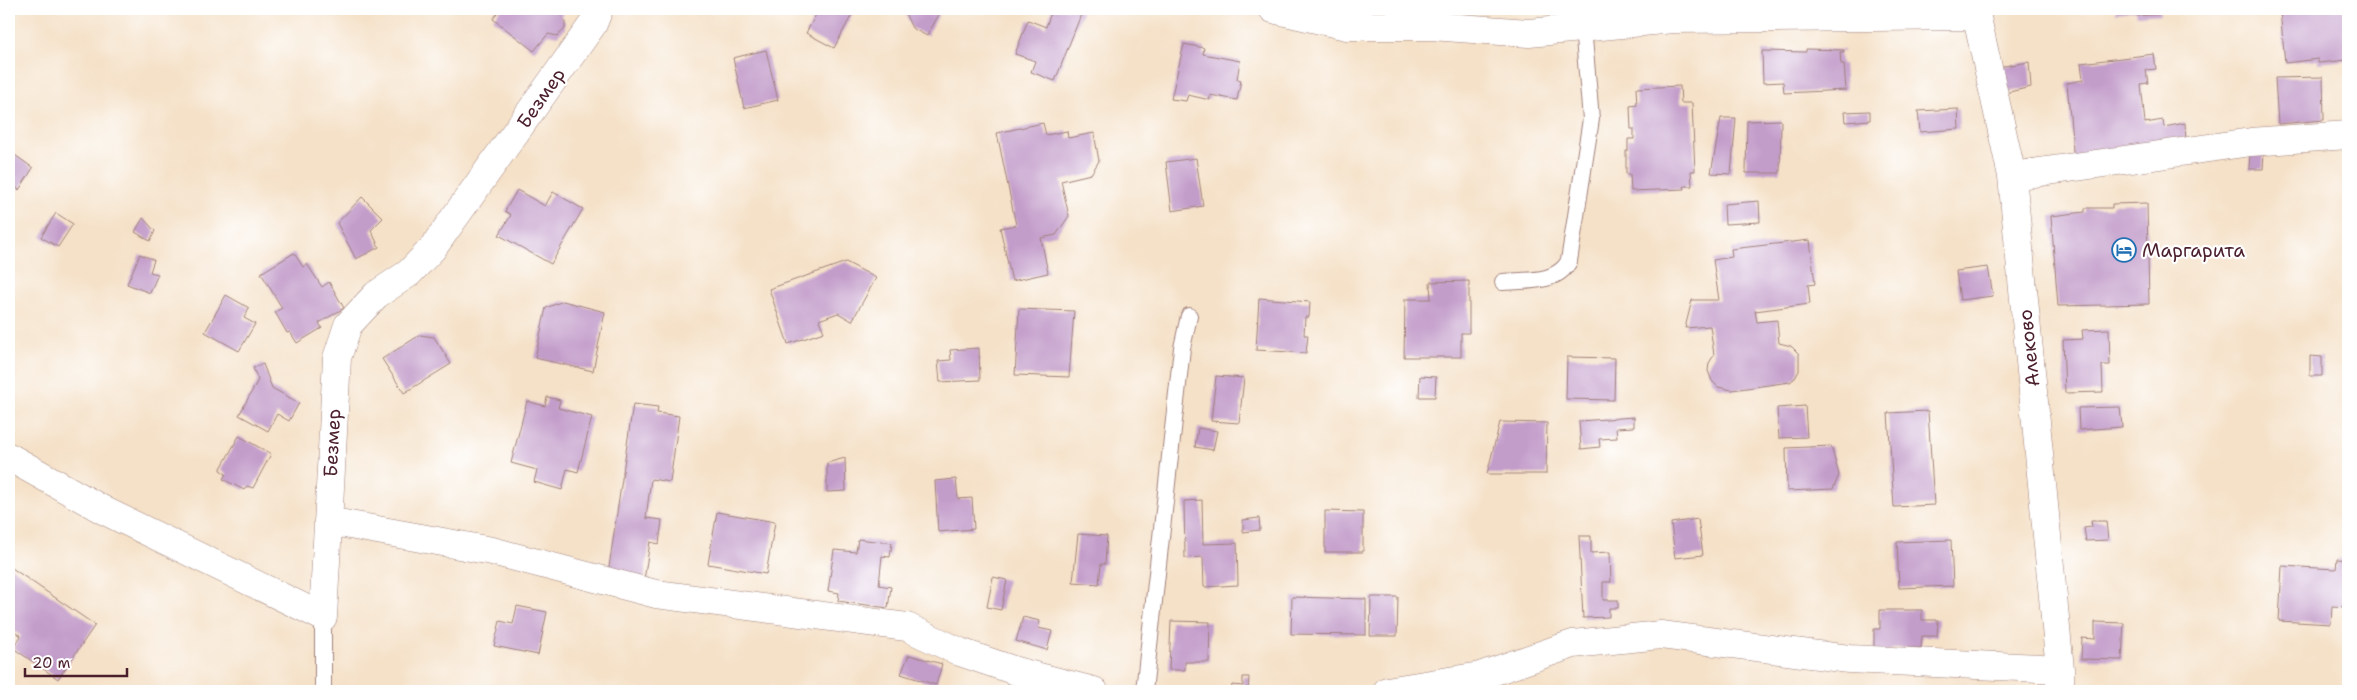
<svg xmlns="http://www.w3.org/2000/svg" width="2357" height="700" font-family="'Shantell Sans',sans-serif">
	<rect width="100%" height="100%" fill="#fff"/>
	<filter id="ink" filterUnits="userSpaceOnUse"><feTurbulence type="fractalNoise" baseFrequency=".02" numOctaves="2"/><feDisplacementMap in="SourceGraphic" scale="10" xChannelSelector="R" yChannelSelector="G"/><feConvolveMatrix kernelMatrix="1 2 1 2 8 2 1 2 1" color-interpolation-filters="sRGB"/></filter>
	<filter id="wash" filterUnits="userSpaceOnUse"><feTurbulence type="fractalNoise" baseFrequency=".0096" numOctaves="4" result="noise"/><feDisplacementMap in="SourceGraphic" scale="20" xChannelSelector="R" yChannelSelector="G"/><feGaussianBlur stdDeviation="1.12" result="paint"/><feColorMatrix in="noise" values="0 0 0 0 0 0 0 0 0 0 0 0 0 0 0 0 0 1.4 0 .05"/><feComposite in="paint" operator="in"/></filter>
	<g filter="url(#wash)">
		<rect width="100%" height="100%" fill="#f5e1c8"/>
		<g id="blocks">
			<path fill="#c39dca" d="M 501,9 L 567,9 L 561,16 L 565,22 L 565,29 L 557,36 L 548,34 L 534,51 L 493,19 Z
				M 819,9 L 855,9 L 834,48 L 806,33 Z
				M 903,9 L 942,9 L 927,36 L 912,28 Z
				M 1052,9 L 1075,9 L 1082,12 L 1055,81 L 1031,72 L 1035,61 L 1015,54 L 1028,20 L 1046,27 Z
				M 2116,9 L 2159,9 L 2160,14 L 2137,16 L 2136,10 L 2116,13 Z
				M 2294,9 L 2346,9 L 2348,60 L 2318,63 L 2318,59 L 2285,63 L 2280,10 Z
				M 1184,44 L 1204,48 L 1203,54 L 1240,61 L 1237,79 L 1241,80 L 1237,100 L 1210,95 L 1210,100 L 1188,95 L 1186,101 L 1171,99 Z
				M 1806,49 L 1844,50 L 1844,52 L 1840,52 L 1841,64 L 1844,64 L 1846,90 L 1784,93 L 1783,82 L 1763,83 L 1762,51 L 1806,52 Z
				M 766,50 L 778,100 L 744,108 L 733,58 Z
				M 2154,54 L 2156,69 L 2146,70 L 2148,83 L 2141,84 L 2145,123 L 2163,120 L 2164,127 L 2185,123 L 2186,141 L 2074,161 L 2067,83 L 2083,80 L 2081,63 Z
				M 2029,62 L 2031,87 L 2005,93 L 1998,67 Z
				M 2323,77 L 2324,120 L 2278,124 L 2275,78 Z
				M 1680,86 L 1681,103 L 1692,103 L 1695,171 L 1691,171 L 1692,186 L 1684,186 L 1685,189 L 1631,191 L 1630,174 L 1626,174 L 1626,151 L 1628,151 L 1628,139 L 1634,139 L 1634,129 L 1631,129 L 1630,106 L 1637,105 L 1636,88 Z
				M 1958,109 L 1959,129 L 1920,132 L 1918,111 Z
				M 1870,111 L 1870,120 L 1845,122 L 1844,112 Z
				M 1721,118 L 1736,118 L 1731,174 L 1711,173 Z
				M 1781,120 L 1780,173 L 1746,173 L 1747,121 Z
				M 1043,123 L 1046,135 L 1067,131 L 1068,138 L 1094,133 L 1099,161 L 1091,174 L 1061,181 L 1069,216 L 1056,235 L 1041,238 L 1048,273 L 1012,281 L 1000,228 L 1016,225 L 997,133 Z
				M 12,153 L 33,168 L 19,190 L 9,182 L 9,159 Z
				M 2264,153 L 2263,169 L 2249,169 L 2250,154 Z
				M 1196,158 L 1203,206 L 1172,211 L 1166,162 Z
				M 517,190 L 545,206 L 553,192 L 583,209 L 551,264 L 499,235 L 511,215 L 505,211 Z
				M 362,197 L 383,218 L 371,230 L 379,247 L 356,259 L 337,223 Z
				M 1759,201 L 1760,222 L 1725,224 L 1724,204 Z
				M 2147,203 L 2149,304 L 2058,306 L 2051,216 L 2085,212 L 2085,208 L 2112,208 L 2112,204 Z
				M 56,213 L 73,224 L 58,247 L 41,237 Z
				M 143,218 L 155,231 L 150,241 L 135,232 Z
				M 1810,240 L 1815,284 L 1808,285 L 1810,304 L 1755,311 L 1757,322 L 1777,320 L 1779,343 L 1791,346 L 1799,354 L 1799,371 L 1795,378 L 1790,382 L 1732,390 L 1718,387 L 1712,381 L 1708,371 L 1709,363 L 1714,355 L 1710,326 L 1685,328 L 1692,300 L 1719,300 L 1713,260 L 1732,257 L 1731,249 Z
				M 294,253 L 303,267 L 307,264 L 322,287 L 329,282 L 344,308 L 319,323 L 322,328 L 297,343 L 290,332 L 287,333 L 275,312 L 282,308 L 261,273 Z
				M 140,254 L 154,260 L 150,272 L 158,274 L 150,293 L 127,284 Z
				M 846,262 L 876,278 L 852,321 L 838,313 L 819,320 L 824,332 L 788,344 L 769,289 Z
				M 1988,267 L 1993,296 L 1960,300 L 1956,271 Z
				M 1469,281 L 1469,333 L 1461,333 L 1461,357 L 1404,357 L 1405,299 L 1431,299 L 1430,282 Z
				M 226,295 L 249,308 L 244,318 L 255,324 L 239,351 L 205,332 Z
				M 1259,298 L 1310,302 L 1309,317 L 1305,317 L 1304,335 L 1308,335 L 1306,353 L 1256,350 Z
				M 563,301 L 605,312 L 593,371 L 535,358 L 546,308 Z
				M 1019,309 L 1074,311 L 1069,377 L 1015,375 Z
				M 2109,329 L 2110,365 L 2102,365 L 2103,392 L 2065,393 L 2063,340 L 2083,339 L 2082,330 Z
				M 420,335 L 434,337 L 451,364 L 404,393 L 382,359 Z
				M 979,348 L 980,380 L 940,382 L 938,361 L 951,360 L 950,350 Z
				M 2310,356 L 2322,357 L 2322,376 L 2310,376 Z
				M 1567,357 L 1615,358 L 1614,400 L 1566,399 Z
				M 263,364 L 272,388 L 299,403 L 289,421 L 277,414 L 268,431 L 239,415 L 258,380 L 253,368 Z
				M 1216,376 L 1244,378 L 1239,423 L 1211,421 Z
				M 1420,376 L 1436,377 L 1435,397 L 1419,397 Z
				M 547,397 L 560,400 L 558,408 L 592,417 L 578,472 L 567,469 L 562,490 L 534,482 L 537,470 L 511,463 L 527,401 L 545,406 Z
				M 633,404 L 658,407 L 657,413 L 679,416 L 670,482 L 651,479 L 646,518 L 662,520 L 659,544 L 650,542 L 644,580 L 608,574 Z
				M 1805,406 L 1807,437 L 1779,438 L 1777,408 Z
				M 2120,407 L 2122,427 L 2079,430 L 2078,408 Z
				M 1928,411 L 1934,505 L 1894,507 L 1888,413 Z
				M 1634,417 L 1634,427 L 1616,428 L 1617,438 L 1599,439 L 1600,447 L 1581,449 L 1579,421 Z
				M 1500,422 L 1547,423 L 1546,474 L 1487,474 Z
				M 1198,428 L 1217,431 L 1213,450 L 1195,447 Z
				M 239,436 L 271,454 L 253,488 L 247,486 L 244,490 L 223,479 L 226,474 L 220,470 Z
				M 1831,446 L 1839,475 L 1833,489 L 1787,491 L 1786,448 Z
				M 845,458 L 846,491 L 827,492 L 827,463 Z
				M 956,479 L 958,499 L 972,498 L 974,529 L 938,532 L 935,481 Z
				M 1202,500 L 1203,544 L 1237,543 L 1238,585 L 1204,587 L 1203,557 L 1185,558 L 1184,501 Z
				M 1325,511 L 1363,512 L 1363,552 L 1325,552 Z
				M 717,512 L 775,522 L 766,574 L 708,564 Z
				M 1259,518 L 1260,530 L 1243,532 L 1243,520 Z
				M 1698,519 L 1703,555 L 1675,558 L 1671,523 Z
				M 2091,521 L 2106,521 L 2108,540 L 2086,541 L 2084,528 L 2092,527 Z
				M 1078,534 L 1107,536 L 1105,564 L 1101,564 L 1099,584 L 1073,582 Z
				M 1579,536 L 1591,536 L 1591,553 L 1610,552 L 1611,582 L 1603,582 L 1603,600 L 1618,600 L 1618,608 L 1609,608 L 1609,617 L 1583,618 Z
				M 858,539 L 892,543 L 890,557 L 882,556 L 879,585 L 891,587 L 888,608 L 838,601 L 839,593 L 828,591 L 834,550 L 856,552 Z
				M 1951,540 L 1953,586 L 1899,588 L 1897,542 Z
				M 2337,559 L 2348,560 L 2348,607 L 2332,606 L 2331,624 L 2279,621 L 2282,566 L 2336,569 Z
				M 9,566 L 95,625 L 58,679 L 13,648 L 21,636 L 9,627 Z
				M 993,577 L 1007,580 L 1001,610 L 987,607 Z
				M 1292,597 L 1366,599 L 1366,635 L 1291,634 Z
				M 1371,597 L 1398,597 L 1397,636 L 1370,636 Z
				M 517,606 L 547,612 L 538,655 L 494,646 L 500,621 L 513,624 Z
				M 1880,610 L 1922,610 L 1922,620 L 1938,620 L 1937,636 L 1922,636 L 1921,648 L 1896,648 L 1874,657 L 1874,629 L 1880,629 Z
				M 1023,617 L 1040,621 L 1038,628 L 1052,631 L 1047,650 L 1016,641 Z
				M 1171,621 L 1210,622 L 1209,662 L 1185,662 L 1185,670 L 1169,670 Z
				M 2095,622 L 2124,623 L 2122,660 L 2081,659 L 2082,638 L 2095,639 Z
				M 909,655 L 942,664 L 936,685 L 901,674 Z
				M 1243,677 L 1249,677 L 1248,691 L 1231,691 L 1232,685 L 1243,686 Z"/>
		</g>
	</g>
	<g filter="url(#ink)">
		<use href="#blocks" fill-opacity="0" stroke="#a0807a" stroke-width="1"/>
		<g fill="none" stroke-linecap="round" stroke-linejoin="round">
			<g stroke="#a0807a" stroke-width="18">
				<path id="service" d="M 1503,282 C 1526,280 1557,284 1569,261 L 1591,119 L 1583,27
					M 323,617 L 323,691
					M 1144,691 L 1182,348 L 1189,316"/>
			</g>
			<g stroke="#a0807a" stroke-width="29">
				<path id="minor" d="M 1273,9 L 1347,26 L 1431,26 L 1529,33 L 1673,19 L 1976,16
					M 1975,9 L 2012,176 L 2060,669 L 2060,691
					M 2012,176 L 2251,142 L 2348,135
					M 9,457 L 105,511 L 323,617 L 337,358 L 348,325 L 376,295 L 409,273 L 432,249 L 593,24 L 599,9
					M 328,521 L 492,551 L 656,594 L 907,627 L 960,652 L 1016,671 L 1094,691
					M 1387,691 L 1480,676 L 1573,644 L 1661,635 L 1849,659 L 2060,669"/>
			</g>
			<use href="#service" stroke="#fff" stroke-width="16"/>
			<use href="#minor" stroke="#fff" stroke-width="28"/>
		</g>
	</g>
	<defs>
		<g id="hotel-ring" transform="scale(1.25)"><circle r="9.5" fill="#fff" stroke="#1f6fb2" stroke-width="1.5"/><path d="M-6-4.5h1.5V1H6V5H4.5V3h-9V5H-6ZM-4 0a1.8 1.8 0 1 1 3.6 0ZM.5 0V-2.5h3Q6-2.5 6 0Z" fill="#1f6fb2"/></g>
	</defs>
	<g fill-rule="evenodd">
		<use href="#hotel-ring" x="2124" y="250"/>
	</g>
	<g text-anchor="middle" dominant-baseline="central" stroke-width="4.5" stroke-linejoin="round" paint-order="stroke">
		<g font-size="19" fill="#4a1f2b" stroke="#fff">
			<text transform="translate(541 98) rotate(-55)">Безмер</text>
			<text transform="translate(2029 348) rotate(-96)">Алеково</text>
			<text transform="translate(332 443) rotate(-87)">Безмер</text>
		</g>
		<g font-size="19" fill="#4a1f2b" stroke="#fff" text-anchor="start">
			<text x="2142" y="250">Маргарита</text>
		</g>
	</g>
	<rect width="2357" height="700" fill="none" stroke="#fff" stroke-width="30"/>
	<path d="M25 668v8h102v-8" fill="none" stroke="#4a1f2b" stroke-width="2.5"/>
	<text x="32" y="668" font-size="15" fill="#4a1f2b" stroke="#ffffff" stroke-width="4" paint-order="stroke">20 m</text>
</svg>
